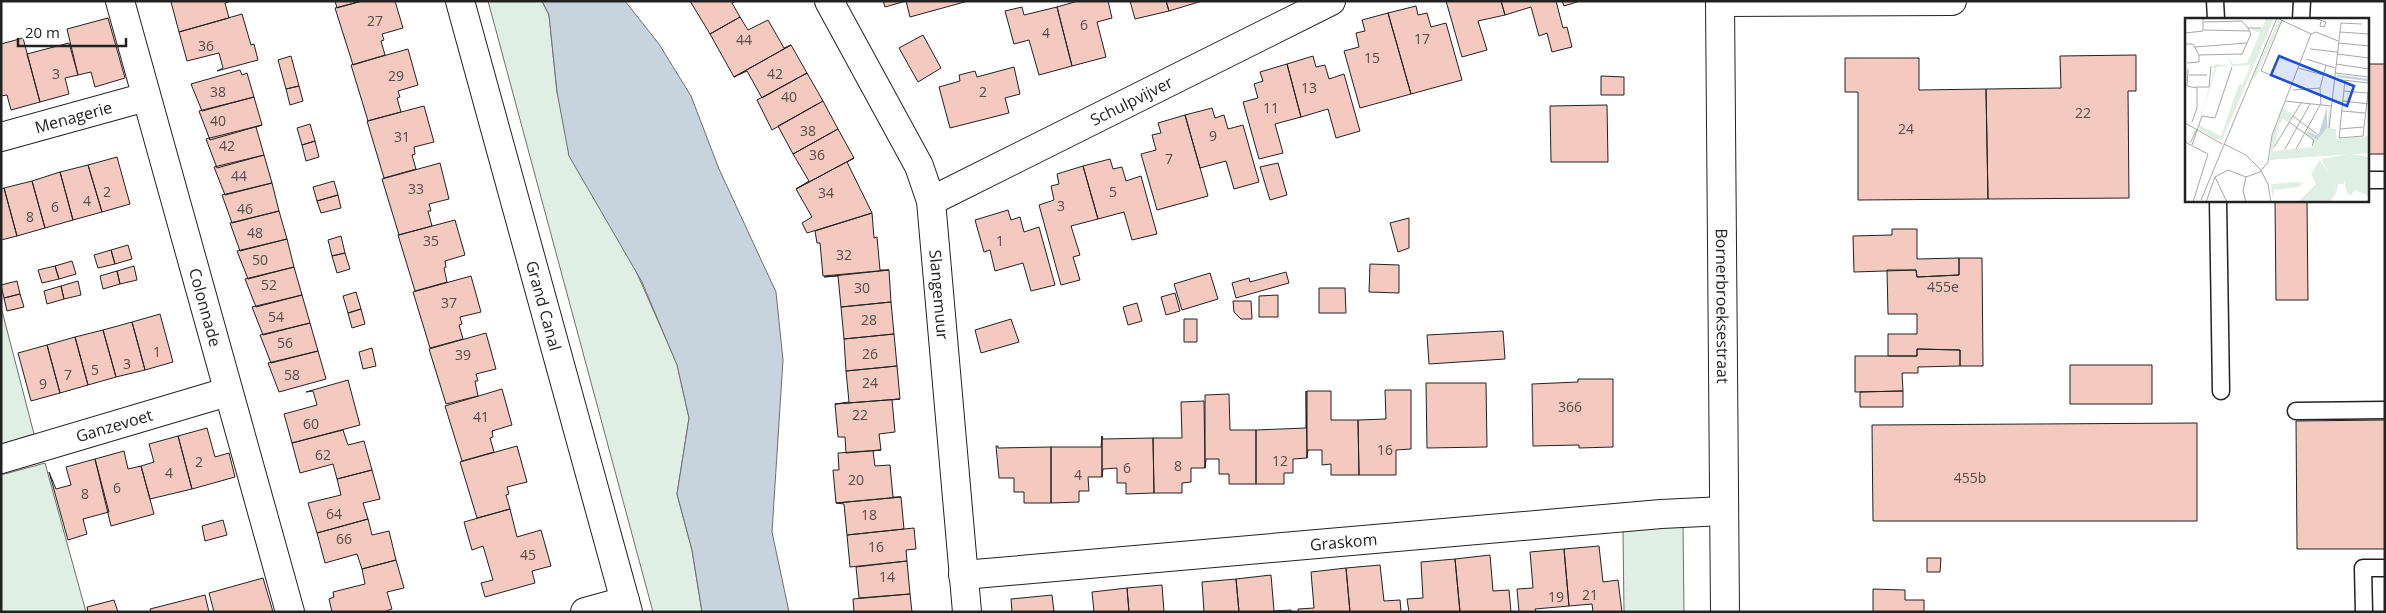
<svg xmlns="http://www.w3.org/2000/svg" width="2386" height="613" font-family="'Open Sans',sans-serif">
	<rect width="100%" height="100%" fill="#fff"/>
	<path fill="#e0efe3" stroke="#6f6f6f" d="M 488,1 L 542,1 L 549,15 L 557,92 L 677,364 L 689,418 L 677,494 L 692,550 L 702,612 L 653,612 Z
		M 1,307 L 34,434 L 1,444 Z
		M 45,463 L 86,612 L 1,612 L 1,475 Z
		M 1683,526 L 1684,612 L 1624,612 L 1623,531 Z"/>
	<path fill="#c7d3dd" stroke="#6f6f6f" d="M 542,1 L 625,1 L 659,44 L 691,96 L 719,169 L 776,292 L 783,360 L 772,532 L 789,612 L 702,612 L 692,550 L 677,494 L 689,418 L 677,365 L 642,282 L 569,156 L 557,92 L 549,15 Z"/>
	<path fill="#f3c9c0" stroke="#222" d="M 174,1 L 231,1 L 225,3 L 229,18 L 179,32 L 171,2 Z
		M 335,1 L 362,1 L 337,8 Z
		M 362,1 L 395,1 L 403,28 L 382,34 L 384,40 L 381,41 L 385,55 L 353,65 L 335,8 Z
		M 690,1 L 736,1 L 732,3 L 740,17 L 710,34 Z
		M 883,1 L 968,1 L 910,17 L 906,1 L 885,7 Z
		M 1078,1 L 1108,1 L 1112,18 L 1097,22 L 1106,57 L 1072,66 L 1057,7 Z
		M 1130,1 L 1166,1 L 1169,11 L 1135,19 Z
		M 1166,1 L 1202,1 L 1169,11 Z
		M 1446,1 L 1501,1 L 1505,15 L 1478,21 L 1487,50 L 1462,57 Z
		M 1501,1 L 1556,1 L 1563,28 L 1567,27 L 1572,47 L 1552,52 L 1547,33 L 1539,36 L 1531,7 L 1505,15 Z
		M 1562,1 L 1580,1 L 1564,6 Z
		M 1416,6 L 1418,15 L 1427,13 L 1431,27 L 1446,23 L 1462,80 L 1411,94 L 1388,13 Z
		M 1022,7 L 1024,15 L 1057,7 L 1072,66 L 1039,75 L 1029,40 L 1014,44 L 1005,11 Z
		M 1388,13 L 1411,94 L 1360,108 L 1344,51 L 1359,47 L 1356,33 L 1365,31 L 1362,20 Z
		M 242,14 L 251,45 L 254,44 L 258,60 L 217,71 L 223,68 L 219,53 L 187,61 L 179,32 Z
		M 740,17 L 748,30 L 768,20 L 784,48 L 791,45 L 734,77 L 710,34 Z
		M 108,18 L 125,78 L 95,87 L 91,72 L 78,75 L 67,29 Z
		M 923,35 L 941,68 L 918,82 L 899,48 Z
		M 23,38 L 40,102 L 11,110 L 7,95 L 1,96 L 1,44 Z
		M 69,43 L 78,75 L 65,78 L 69,94 L 40,102 L 27,54 Z
		M 791,45 L 807,73 L 762,98 L 747,71 L 734,77 Z
		M 408,49 L 418,85 L 398,91 L 400,97 L 397,98 L 401,112 L 368,121 L 351,65 Z
		M 2136,55 L 2136,91 L 2128,91 L 2129,198 L 1988,199 L 1986,89 L 2061,88 L 2060,56 Z
		M 291,56 L 299,86 L 286,89 L 278,60 Z
		M 1313,56 L 1316,67 L 1325,65 L 1329,79 L 1344,74 L 1360,131 L 1336,138 L 1328,109 L 1301,117 L 1287,64 Z
		M 1845,58 L 1919,58 L 1919,90 L 1986,89 L 1988,199 L 1858,200 L 1858,92 L 1845,92 Z
		M 1287,64 L 1301,117 L 1275,124 L 1283,153 L 1259,159 L 1243,102 L 1258,98 L 1254,84 L 1263,81 L 1260,72 Z
		M 2367,64 L 2385,64 L 2385,154 L 2367,154 Z
		M 1014,67 L 1020,94 L 1005,98 L 1009,113 L 950,128 L 939,87 L 960,81 L 959,75 L 975,71 L 977,77 Z
		M 240,70 L 242,75 L 247,73 L 254,97 L 202,111 L 191,84 Z
		M 807,73 L 823,101 L 772,130 L 757,100 Z
		M 1601,76 L 1624,77 L 1624,95 L 1601,95 Z
		M 299,86 L 303,101 L 290,105 L 286,89 Z
		M 254,97 L 262,125 L 210,140 L 199,111 Z
		M 823,101 L 838,129 L 793,154 L 778,126 Z
		M 1607,105 L 1608,162 L 1551,162 L 1550,106 Z
		M 424,106 L 434,142 L 414,147 L 415,154 L 412,155 L 416,169 L 384,178 L 367,121 Z
		M 1212,108 L 1215,118 L 1224,115 L 1228,129 L 1243,125 L 1259,182 L 1234,189 L 1226,161 L 1200,168 L 1185,115 Z
		M 1185,115 L 1208,196 L 1157,210 L 1141,154 L 1156,150 L 1152,135 L 1161,133 L 1158,123 Z
		M 310,124 L 315,141 L 302,145 L 297,128 Z
		M 262,125 L 256,127 L 264,155 L 217,168 L 206,139 Z
		M 838,129 L 854,158 L 796,189 L 809,181 L 793,154 Z
		M 315,141 L 319,157 L 306,161 L 302,145 Z
		M 264,155 L 272,183 L 225,195 L 214,167 Z
		M 117,157 L 130,204 L 102,212 L 88,165 Z
		M 854,158 L 847,162 L 872,213 L 807,233 L 802,223 L 812,217 L 796,189 Z
		M 1110,159 L 1113,169 L 1122,167 L 1126,181 L 1141,176 L 1157,234 L 1132,240 L 1124,212 L 1098,219 L 1083,166 Z
		M 440,163 L 449,199 L 429,204 L 431,211 L 428,211 L 432,226 L 399,235 L 382,179 Z
		M 1278,163 L 1287,195 L 1270,200 L 1260,167 Z
		M 88,165 L 102,212 L 73,220 L 60,172 Z
		M 1083,166 L 1098,219 L 1071,226 L 1080,255 L 1073,257 L 1080,280 L 1061,285 L 1039,205 L 1054,200 L 1051,186 L 1059,184 L 1057,174 Z
		M 60,172 L 73,220 L 45,228 L 32,181 Z
		M 32,181 L 45,228 L 17,236 L 4,188 Z
		M 334,181 L 338,195 L 317,201 L 313,187 Z
		M 272,183 L 279,211 L 232,223 L 222,195 Z
		M 4,188 L 17,236 L 1,240 L 1,189 Z
		M 338,195 L 341,208 L 321,213 L 317,201 Z
		M 2275,200 L 2307,200 L 2308,300 L 2276,300 Z
		M 1008,210 L 1011,220 L 1020,217 L 1024,232 L 1039,227 L 1055,285 L 1031,291 L 1023,263 L 995,271 L 990,250 L 984,252 L 975,220 Z
		M 279,211 L 287,239 L 240,251 L 230,223 Z
		M 872,213 L 874,238 L 877,237 L 880,270 L 889,270 L 823,276 L 820,243 L 817,243 L 815,231 Z
		M 1409,218 L 1409,248 L 1398,252 L 1390,223 Z
		M 455,220 L 465,255 L 445,261 L 446,267 L 444,268 L 447,282 L 415,291 L 398,235 Z
		M 1892,229 L 1917,229 L 1917,259 L 1959,258 L 1959,275 L 1917,277 L 1916,270 L 1854,272 L 1853,236 L 1892,235 Z
		M 341,236 L 345,253 L 332,256 L 328,240 Z
		M 287,239 L 294,267 L 248,279 L 237,251 Z
		M 128,245 L 132,259 L 115,264 L 111,250 Z
		M 111,250 L 115,264 L 98,268 L 94,255 Z
		M 345,253 L 350,269 L 337,273 L 332,256 Z
		M 1959,258 L 1982,258 L 1983,366 L 1960,366 L 1960,350 L 1917,349 L 1917,356 L 1888,356 L 1888,334 L 1917,334 L 1917,314 L 1888,314 L 1887,270 L 1916,270 L 1917,277 L 1959,275 Z
		M 72,261 L 76,274 L 59,279 L 55,266 Z
		M 1370,264 L 1399,265 L 1399,293 L 1369,292 Z
		M 55,266 L 59,279 L 42,283 L 38,270 Z
		M 134,266 L 137,280 L 120,284 L 117,271 Z
		M 294,267 L 302,295 L 256,307 L 245,279 Z
		M 889,270 L 891,302 L 841,307 L 838,276 L 824,277 Z
		M 117,271 L 120,284 L 103,289 L 100,276 Z
		M 1286,272 L 1289,283 L 1236,298 L 1232,283 L 1249,278 L 1250,282 Z
		M 1210,273 L 1218,299 L 1182,310 L 1174,284 Z
		M 471,276 L 481,312 L 460,317 L 462,324 L 459,325 L 463,339 L 430,348 L 413,292 Z
		M 17,281 L 20,294 L 4,298 L 1,285 Z
		M 78,281 L 81,295 L 64,299 L 61,286 Z
		M 61,286 L 64,299 L 47,304 L 44,291 Z
		M 1319,288 L 1345,288 L 1346,313 L 1319,313 Z
		M 356,292 L 361,309 L 348,313 L 343,296 Z
		M 1175,293 L 1180,311 L 1166,315 L 1161,297 Z
		M 20,294 L 24,307 L 7,311 L 4,298 Z
		M 302,295 L 310,323 L 263,335 L 252,307 Z
		M 1278,295 L 1278,317 L 1259,317 L 1259,296 Z
		M 1233,301 L 1251,301 L 1252,319 L 1241,319 L 1234,312 Z
		M 891,302 L 894,334 L 844,339 L 841,307 Z
		M 1137,303 L 1142,321 L 1128,325 L 1123,307 Z
		M 361,309 L 365,324 L 352,328 L 348,313 Z
		M 160,314 L 173,362 L 145,370 L 132,322 Z
		M 1011,319 L 1019,342 L 981,353 L 975,330 Z
		M 1184,319 L 1197,319 L 1197,342 L 1184,342 Z
		M 132,322 L 145,370 L 116,377 L 103,330 Z
		M 310,323 L 318,351 L 271,363 L 260,335 Z
		M 103,330 L 116,377 L 88,385 L 75,337 Z
		M 1503,331 L 1505,359 L 1429,364 L 1427,335 Z
		M 486,333 L 496,369 L 476,374 L 478,381 L 475,381 L 478,396 L 446,404 L 429,349 Z
		M 894,334 L 897,366 L 846,371 L 844,339 Z
		M 75,337 L 88,385 L 60,393 L 47,345 Z
		M 47,345 L 60,393 L 31,401 L 18,353 Z
		M 372,348 L 376,366 L 363,369 L 359,352 Z
		M 1917,349 L 1960,350 L 1960,366 L 1918,367 L 1918,373 L 1902,373 L 1903,391 L 1855,392 L 1855,356 L 1917,356 Z
		M 318,351 L 326,379 L 279,392 L 268,363 Z
		M 2070,365 L 2152,365 L 2152,404 L 2070,404 Z
		M 897,366 L 900,399 L 835,404 L 849,402 L 846,371 Z
		M 1578,379 L 1613,379 L 1613,447 L 1579,448 L 1579,445 L 1533,446 L 1532,384 L 1578,382 Z
		M 348,380 L 360,425 L 292,443 L 284,414 L 317,405 L 313,391 L 306,392 Z
		M 1426,383 L 1486,383 L 1487,447 L 1427,448 Z
		M 502,389 L 512,425 L 492,431 L 493,437 L 490,438 L 494,452 L 462,461 L 445,406 Z
		M 1385,390 L 1411,390 L 1411,449 L 1396,450 L 1396,475 L 1359,475 L 1358,420 L 1386,419 Z
		M 1306,391 L 1307,458 L 1293,459 L 1293,473 L 1284,473 L 1284,484 L 1256,484 L 1256,430 L 1306,428 Z
		M 1307,391 L 1331,391 L 1331,420 L 1358,420 L 1359,475 L 1331,475 L 1331,464 L 1322,465 L 1322,450 L 1308,450 L 1307,458 Z
		M 1903,391 L 1903,407 L 1860,407 L 1860,392 Z
		M 1229,394 L 1230,430 L 1256,430 L 1256,484 L 1229,484 L 1229,474 L 1219,474 L 1219,459 L 1206,459 L 1205,468 L 1205,395 Z
		M 900,399 L 892,400 L 895,432 L 879,434 L 881,450 L 846,453 L 845,437 L 838,437 L 835,404 Z
		M 1204,401 L 1205,468 L 1191,468 L 1191,482 L 1182,483 L 1182,493 L 1154,493 L 1153,438 L 1182,438 L 1181,402 Z
		M 2385,420 L 2385,549 L 2297,549 L 2296,421 Z
		M 2197,423 L 2197,521 L 1873,521 L 1872,425 Z
		M 207,428 L 215,457 L 229,453 L 235,477 L 192,489 L 178,436 Z
		M 343,430 L 348,445 L 364,441 L 372,470 L 337,479 L 333,464 L 300,473 L 292,443 Z
		M 178,436 L 192,489 L 150,499 L 141,466 L 154,462 L 149,444 Z
		M 1102,436 L 1102,477 L 1088,477 L 1089,491 L 1079,491 L 1079,502 L 1051,503 L 1051,447 L 1101,447 Z
		M 1102,436 L 1103,439 L 1153,438 L 1154,493 L 1126,494 L 1126,483 L 1117,483 L 1117,468 L 1103,469 L 1102,477 Z
		M 517,446 L 527,482 L 507,487 L 509,494 L 506,495 L 510,509 L 477,518 L 460,462 Z
		M 996,446 L 998,446 L 998,448 L 1051,447 L 1051,503 L 1024,503 L 1024,492 L 1014,492 L 1014,478 L 999,478 Z
		M 881,450 L 873,451 L 875,466 L 890,465 L 893,497 L 901,497 L 836,503 L 833,470 L 839,470 L 838,453 Z
		M 124,451 L 128,469 L 141,466 L 154,514 L 111,526 L 95,459 Z
		M 95,459 L 109,512 L 83,519 L 87,534 L 68,540 L 49,472 L 56,489 L 71,485 L 66,467 Z
		M 372,470 L 380,499 L 363,503 L 368,519 L 317,533 L 308,503 L 341,495 L 337,479 Z
		M 901,497 L 904,529 L 847,535 L 844,504 L 836,503 Z
		M 510,509 L 517,537 L 541,530 L 551,566 L 532,571 L 535,583 L 485,597 L 481,583 L 493,580 L 483,546 L 472,550 L 464,522 Z
		M 368,519 L 372,535 L 389,531 L 396,560 L 362,569 L 357,554 L 325,563 L 317,533 Z
		M 223,520 L 227,535 L 205,541 L 202,526 Z
		M 914,528 L 916,549 L 906,550 L 907,561 L 850,567 L 847,535 Z
		M 1599,546 L 1603,582 L 1618,580 L 1622,612 L 1593,612 L 1592,604 L 1569,606 L 1564,549 Z
		M 1564,549 L 1569,606 L 1535,609 L 1536,612 L 1519,612 L 1517,589 L 1533,588 L 1530,552 Z
		M 1490,555 L 1493,591 L 1509,590 L 1511,612 L 1460,612 L 1455,559 Z
		M 1927,558 L 1941,558 L 1940,572 L 1927,572 Z
		M 1455,559 L 1460,612 L 1409,612 L 1407,599 L 1423,598 L 1421,562 Z
		M 396,560 L 404,588 L 387,592 L 392,609 L 383,612 L 332,612 L 329,599 L 334,597 L 333,592 L 365,584 L 362,569 Z
		M 907,561 L 910,594 L 859,598 L 856,567 Z
		M 1380,565 L 1384,601 L 1400,600 L 1401,612 L 1350,612 L 1346,568 Z
		M 1346,568 L 1350,612 L 1298,612 L 1298,609 L 1314,608 L 1311,572 Z
		M 1271,575 L 1274,611 L 1291,610 L 1291,612 L 1239,612 L 1236,579 Z
		M 263,578 L 273,612 L 214,612 L 209,593 Z
		M 1236,579 L 1239,612 L 1204,612 L 1202,582 Z
		M 1162,585 L 1164,612 L 1129,612 L 1127,588 Z
		M 1127,588 L 1129,612 L 1094,612 L 1092,592 Z
		M 1873,589 L 1905,590 L 1905,600 L 1924,600 L 1924,612 L 1873,612 Z
		M 910,594 L 912,612 L 854,612 L 853,599 Z
		M 205,595 L 209,612 L 151,612 L 150,609 Z
		M 1052,595 L 1054,612 L 1012,612 L 1011,599 Z
		M 114,600 L 118,612 L 88,612 L 87,607 Z"/>
	<g fill="none" stroke-linecap="round" stroke-linejoin="round">
		<g stroke="#222" stroke-width="19">
			<path id="lane" d="M 2215,1 L 2216,19
				M 2301,19 L 2302,1
				M 2367,180 L 2385,180
				M 2218,200 L 2221,391
				M 2296,411 L 2385,410
				M 2364,612 L 2363,568 L 2385,568"/>
		</g>
		<g stroke="#222" stroke-width="30">
			<g id="street">
				<path id="s1" d="M 120,1 L 290,612"/>
				<path id="s2" d="M 460,1 L 628,612"/>
				<path id="s3" d="M 829,1 L 919,166 L 931,201 L 967,612"/>
				<path id="s4" d="M 1720,1 L 1725,612"/>
				<path d="M 1720,2 L 1952,1"/>
				<path id="s5" d="M 1,137 L 146,97"/>
				<path id="s6" d="M 931,201 L 1331,1"/>
				<path id="s7" d="M 1,459 L 227,392"/>
				<path id="s8" d="M 963,575 L 1661,514 L 1724,511"/>
				<path d="M 585,612 L 625,601"/>
			</g>
		</g>
		<use href="#lane" stroke="#fff" stroke-width="16"/>
		<use href="#street" stroke="#fff" stroke-width="28"/>
	</g>
	<g text-anchor="middle" dominant-baseline="central" stroke-width="4" stroke-linejoin="round" paint-order="stroke">
		<g font-size="14" fill="#564c4a">
			<text x="375" y="20">27</text>
			<text x="1084" y="24">6</text>
			<text x="1046" y="32">4</text>
			<text x="1422" y="38">17</text>
			<text x="744" y="39">44</text>
			<text x="206" y="45">36</text>
			<text x="1372" y="57">15</text>
			<text x="56" y="73">3</text>
			<text x="775" y="73">42</text>
			<text x="396" y="75">29</text>
			<text x="1309" y="87">13</text>
			<text x="218" y="91">38</text>
			<text x="983" y="91">2</text>
			<text x="789" y="96">40</text>
			<text x="1271" y="107">11</text>
			<text x="2083" y="112">22</text>
			<text x="218" y="120">40</text>
			<text x="1906" y="128">24</text>
			<text x="808" y="130">38</text>
			<text x="1213" y="135">9</text>
			<text x="402" y="136">31</text>
			<text x="227" y="145">42</text>
			<text x="817" y="154">36</text>
			<text x="1169" y="158">7</text>
			<text x="239" y="175">44</text>
			<text x="416" y="188">33</text>
			<text x="107" y="191">2</text>
			<text x="1113" y="191">5</text>
			<text x="826" y="192">34</text>
			<text x="87" y="200">4</text>
			<text x="1061" y="205">3</text>
			<text x="55" y="206">6</text>
			<text x="245" y="208">46</text>
			<text x="30" y="216">8</text>
			<text x="255" y="232">48</text>
			<text x="431" y="240">35</text>
			<text x="1000" y="240">1</text>
			<text x="844" y="254">32</text>
			<text x="260" y="259">50</text>
			<text x="269" y="284">52</text>
			<text x="1943" y="286">455e</text>
			<text x="862" y="287">30</text>
			<text x="449" y="302">37</text>
			<text x="276" y="316">54</text>
			<text x="869" y="319">28</text>
			<text x="285" y="342">56</text>
			<text x="157" y="351">1</text>
			<text x="870" y="353">26</text>
			<text x="463" y="354">39</text>
			<text x="127" y="363">3</text>
			<text x="95" y="369">5</text>
			<text x="68" y="374">7</text>
			<text x="292" y="374">58</text>
			<text x="870" y="382">24</text>
			<text x="43" y="383">9</text>
			<text x="1570" y="406">366</text>
			<text x="860" y="414">22</text>
			<text x="481" y="416">41</text>
			<text x="311" y="423">60</text>
			<text x="1385" y="449">16</text>
			<text x="323" y="454">62</text>
			<text x="1280" y="460">12</text>
			<text x="199" y="461">2</text>
			<text x="1178" y="465">8</text>
			<text x="1127" y="467">6</text>
			<text x="169" y="472">4</text>
			<text x="1078" y="474">4</text>
			<text x="1970" y="477">455b</text>
			<text x="856" y="479">20</text>
			<text x="117" y="487">6</text>
			<text x="85" y="493">8</text>
			<text x="334" y="513">64</text>
			<text x="869" y="514">18</text>
			<text x="344" y="538">66</text>
			<text x="876" y="546">16</text>
			<text x="528" y="554">45</text>
			<text x="887" y="576">14</text>
			<text x="1590" y="594">21</text>
			<text x="1556" y="596">19</text>
		</g>
		<g font-size="16" fill="#222" stroke="#fff">
			<text stroke="none"><textPath href="#s6" startOffset="224">Schulpvijver</textPath></text>
			<text stroke="none"><textPath href="#s5" startOffset="75">Menagerie</textPath></text>
			<text stroke="none"><textPath href="#s3" startOffset="319">Slangemuur</textPath></text>
			<text stroke="none"><textPath href="#s1" startOffset="318">Colonnade</textPath></text>
			<text stroke="none"><textPath href="#s2" startOffset="316">Grand Canal</textPath></text>
			<text stroke="none"><textPath href="#s4" startOffset="305">Bornerbroeksestraat</textPath></text>
			<text stroke="none"><textPath href="#s7" startOffset="118">Ganzevoet</textPath></text>
			<text stroke="none"><textPath href="#s8" startOffset="382">Graskom</textPath></text>
		</g>
	</g>
	<g transform="translate(2185 18)">
		<rect width="184" height="184" fill="#fff"/>
		<path d="M 81,0 L 89,0 L 55,81 L 37,122 L 29,121 L 14,110 L 14,107 L 36,118 L 54,66 L 57,67 L 66,47 L 47,48 L 42,38 L 48,46 L 62,45 L 75,15 L 64,11 L 77,10 ZM 93,3 L 96,3 L 70,61 L 68,58 ZM 31,46 L 45,48 L 32,49 L 14,104 L 30,50 L 26,49 ZM 144,89 L 145,89 L 145,110 L 151,111 L 151,121 L 184,118 L 184,135 L 85,142 L 87,118 L 98,90 L 108,97 L 103,104 L 98,101 L 94,107 L 88,133 L 127,129 L 129,123 L 120,115 L 124,110 L 133,120 L 142,110 ZM 166,136 L 184,139 L 184,178 L 170,172 L 166,177 L 162,175 L 159,163 L 159,166 L 153,166 L 152,173 L 147,161 L 152,174 L 146,182 L 149,184 L 113,184 L 131,166 L 126,156 L 135,142 L 145,157 L 136,141 ZM 110,164 L 119,165 L 113,169 L 89,172 L 88,181 L 86,166 Z" fill="#e0efe3"/>
		<path d="M 142,89 L 142,110 L 132,122 L 121,114 L 131,117 L 134,115 Z" fill="#c7d3dd"/>
		<path fill="none" stroke="#c7d3dd" stroke-width="2.5" d="M 152,58 L 184,62"/>
		<path fill="none" stroke="#a7a7a7" stroke-width="1" d="M 92,0 L 126,16 L 131,14 L 153,23M 132,1 L 141,4 L 139,9 L 135,8 L 136,3M 97,2 L 76,53 L 107,66M 19,4 L 57,3 L 63,10M 19,12 L 65,13M 155,14 L 184,16M 0,15 L 18,13 L 18,0M 154,25 L 184,28M 0,26 L 8,26 L 14,37 L 57,36 L 66,16 L 63,10 L 76,10M 10,29 L 62,25M 125,31 L 152,34M 152,36 L 184,40M 121,41 L 150,50M 2,45 L 14,44 L 14,37M 151,46 L 184,51M 113,50 L 138,57M 150,55 L 184,59M 4,57 L 22,57M 149,61 L 184,65M 160,62 L 154,120 L 178,118 L 184,66M 2,68 L 12,70 L 12,90 L 7,104M 2,68 L 3,51M 11,69 L 24,69 L 26,48M 108,72 L 135,70M 159,73 L 183,75M 100,83 L 146,88M 158,83 L 184,86M 136,87 L 135,70 L 141,47M 157,93 L 180,95M 108,98 L 132,116M 104,104 L 129,122 L 127,128M 0,105 L 37,126M 144,110 L 156,5 L 177,6M 155,111 L 178,109M 0,124 L 23,136 L 8,184M 5,125 L 12,111M 39,126 L 61,137 L 75,151 L 83,166 L 86,184M 7,127 L 17,98 L 30,100 L 47,49M 89,129 L 116,85M 100,131 L 125,86M 111,131 L 135,87M 30,159 L 42,184M 61,159 L 75,154 L 83,144 L 87,117 L 126,16M 16,182 L 92,0M 21,184 L 30,159 L 43,152 L 61,159 L 58,173 L 61,184"/>
		<path fill="#1d4ed8" fill-opacity="0.15" stroke="#1d4ed8" stroke-width="2.5" d="M 94,38 L 169,68 L 162,88 L 86,57 Z"/>
		<rect width="184" height="184" fill="none" stroke="#222" stroke-width="2.5"/>
	</g>
	<rect width="2386" height="613" fill="none" stroke="#222222" stroke-width="5"/>
	<path d="M18 38v8h108v-8" fill="none" stroke="#222222" stroke-width="2.5"/>
	<text x="25" y="38" font-size="15" fill="#222222" stroke="#ffffff" stroke-width="4" paint-order="stroke">20 m</text>
</svg>
